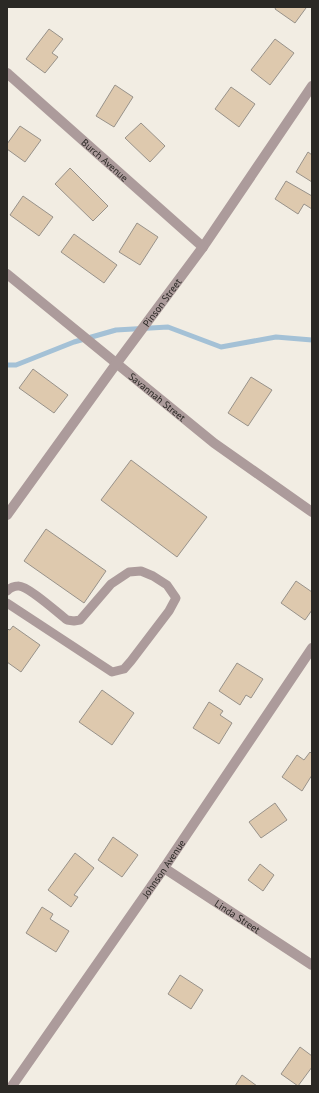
<svg xmlns="http://www.w3.org/2000/svg" width="319" height="1093" font-family="'PT Sans',sans-serif">
	<rect width="100%" height="100%" fill="#f2ede3"/>
	<g fill="none" stroke-linecap="round" stroke-linejoin="round">
		<path stroke="#a4c1d6" stroke-width="5" d="M 7,365 L 16,365 L 74,342 L 116,330 L 168,327 L 221,347 L 276,337 L 312,340"/>
	</g>
	<path fill="#dec9ae" stroke="#98928a" d="M 276,7 L 305,7 L 306,8 L 295,23 L 275,9 Z
		M 49,29 L 63,39 L 52,53 L 58,57 L 45,73 L 26,59 Z
		M 275,39 L 294,53 L 270,85 L 251,70 Z
		M 115,85 L 133,97 L 114,127 L 96,116 Z
		M 231,87 L 255,104 L 239,127 L 215,109 Z
		M 141,123 L 165,146 L 150,162 L 125,138 Z
		M 20,126 L 41,140 L 25,162 L 7,149 L 7,144 Z
		M 308,152 L 312,155 L 312,182 L 296,172 Z
		M 70,168 L 108,206 L 93,221 L 55,184 Z
		M 286,181 L 312,196 L 312,209 L 304,204 L 298,214 L 275,199 Z
		M 23,196 L 53,217 L 39,236 L 10,215 Z
		M 137,223 L 158,237 L 140,265 L 119,252 Z
		M 74,234 L 117,265 L 104,283 L 61,252 Z
		M 33,369 L 68,395 L 54,413 L 19,388 Z
		M 251,377 L 272,390 L 248,426 L 228,413 Z
		M 131,460 L 207,517 L 177,557 L 101,500 Z
		M 46,529 L 106,571 L 84,603 L 24,561 Z
		M 296,581 L 312,592 L 312,610 L 305,620 L 281,603 Z
		M 13,626 L 40,645 L 21,672 L 7,662 L 7,629 L 10,630 Z
		M 237,663 L 263,679 L 251,698 L 246,695 L 240,705 L 219,691 Z
		M 102,690 L 134,713 L 112,745 L 79,722 Z
		M 209,702 L 223,711 L 220,715 L 232,723 L 219,744 L 193,728 Z
		M 310,752 L 312,754 L 312,775 L 302,791 L 282,777 L 297,755 L 304,760 Z
		M 275,803 L 287,820 L 261,838 L 249,822 Z
		M 113,837 L 138,855 L 122,877 L 98,860 Z
		M 75,853 L 94,868 L 74,895 L 78,897 L 71,907 L 48,890 Z
		M 260,864 L 274,875 L 263,891 L 248,880 Z
		M 42,907 L 53,914 L 50,919 L 69,931 L 56,952 L 26,933 Z
		M 180,975 L 203,990 L 191,1009 L 168,994 Z
		M 300,1047 L 312,1056 L 312,1067 L 298,1086 L 281,1074 Z
		M 242,1075 L 257,1086 L 235,1086 Z"/>
	<g fill="none" stroke-linecap="round" stroke-linejoin="round">
		<path stroke="#ac9b9b" stroke-width="9" d="M 7,591 C 10,588 13,586 18,586 C 27,585 58,613 67,620 L 74,621 L 80,620 L 111,584 L 129,572 L 141,571 L 153,576 L 167,585 L 176,598 L 169,611 L 131,661 L 124,669 L 112,672 L 7,603"/>
		<g stroke="#ac9b9b" stroke-width="10">
			<path id="s1" d="M 7,73 L 203,247"/>
			<path id="s2" d="M 7,274 L 214,443 L 312,512"/>
			<path id="s3" d="M 164,868 L 312,965"/>
			<path id="s4" d="M 12,1086 L 164,868 L 312,648"/>
		</g>
		<path stroke="#ac9b9b" stroke-width="10" id="s5" d="M 7,515 L 116,364 L 203,247 L 312,86"/>
	</g>
	<g text-anchor="middle" dominant-baseline="central" stroke-width="3" stroke-linejoin="round" paint-order="stroke">
		<g font-size="10" fill="#2b2925" stroke="#f2ede3">
			<text stroke="none"><textPath href="#s1" startOffset="131">Burch Avenue</textPath></text>
			<text stroke="none"><textPath href="#s5" startOffset="263">Pinson Street</textPath></text>
			<text stroke="none"><textPath href="#s2" startOffset="194">Savannah Street</textPath></text>
			<text stroke="none"><textPath href="#s4" startOffset="265">Johnson Avenue</textPath></text>
			<text stroke="none"><textPath href="#s3" startOffset="88">Linda Street</textPath></text>
		</g>
	</g>
	<rect width="319" height="1093" fill="none" stroke="#2b2925" stroke-width="16"/>
</svg>
